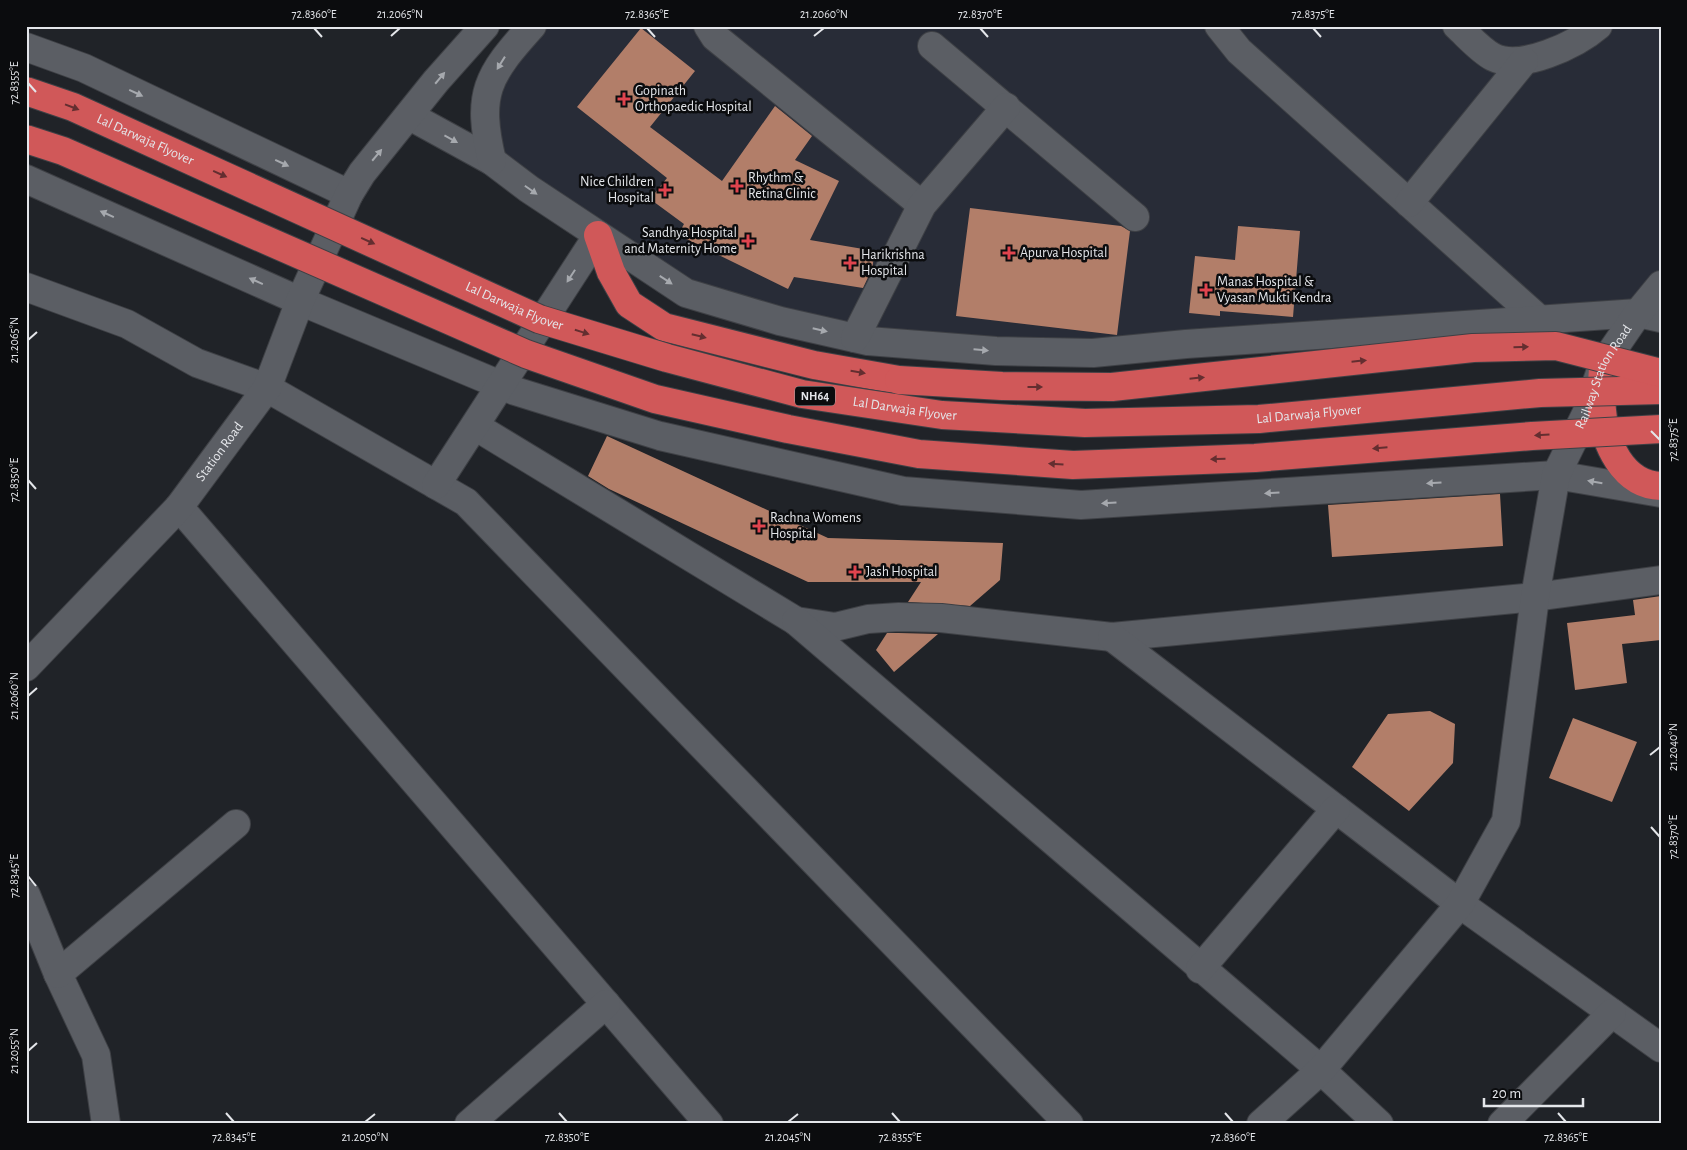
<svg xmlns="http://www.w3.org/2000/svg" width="1687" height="1150" font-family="'Alegreya Sans',sans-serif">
	<rect width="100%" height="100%" fill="#202328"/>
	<path fill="#282c37" d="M 538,26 L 1661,26 L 1661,307 L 1084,342 L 871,334 L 692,284 L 497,151 L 489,94 Z"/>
	<path fill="#b27e69" d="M 641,28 L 695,71 L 650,127 L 722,181 L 775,106 L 812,136 L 795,160 L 839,181 L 810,240 L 875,251 L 872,269 L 863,288 L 794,277 L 788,289 L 678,235 L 684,224 L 650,199 L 667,178 L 577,107 Z
		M 970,208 L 1121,226 L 1130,231 L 1117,335 L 956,316 Z
		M 1238,226 L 1300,231 L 1293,317 L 1220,311 L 1220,316 L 1189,313 L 1195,256 L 1235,260 Z
		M 607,436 L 828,538 L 1003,543 L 1000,580 L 970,606 L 908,602 L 921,582 L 808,582 L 609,489 L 588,476 Z
		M 1500,494 L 1503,546 L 1332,557 L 1328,505 Z
		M 1661,596 L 1661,640 L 1622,644 L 1627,683 L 1575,690 L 1567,623 L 1635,615 L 1633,600 Z
		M 887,633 L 899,633 L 938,634 L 894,672 L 876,650 Z
		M 1430,711 L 1455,724 L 1453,763 L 1409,811 L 1352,767 L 1388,714 Z
		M 1573,718 L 1637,742 L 1612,802 L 1549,778 Z"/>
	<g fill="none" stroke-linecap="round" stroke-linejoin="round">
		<g stroke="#3e4045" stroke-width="30">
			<g id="minor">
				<path d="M 708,26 L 715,37 L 922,205"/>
				<path d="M 1219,26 L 1239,51 L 1540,320"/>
				<path d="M 1457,26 C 1468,36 1480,50 1493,57 C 1521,71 1576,45 1598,26"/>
				<path d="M 932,46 L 1135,217"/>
				<path d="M 26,47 L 84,68 L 349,194"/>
				<path d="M 410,116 L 492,161 L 529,189 L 686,293 L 780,321 L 868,341 L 996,351 L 1093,353 L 1186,344 L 1638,313 L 1661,318"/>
				<path d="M 492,161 C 476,93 487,76 532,26"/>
				<path d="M 26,179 L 300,301 L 515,391 L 660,436 L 903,491 L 1081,505 L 1556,475 L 1661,493"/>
				<path d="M 1409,203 L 1524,61"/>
				<path d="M 26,287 L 127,324 L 197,363 L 267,388 L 466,502 L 1069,1124"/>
				<path d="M 855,338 L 922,205 L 1006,107"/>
				<path d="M 475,426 L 796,621 L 835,627 L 868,619 L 899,617 L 941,618 L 1112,637 L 1535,597 L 1661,580"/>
				<path d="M 436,485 L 598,235"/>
				<path d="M 179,507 L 709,1124"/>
				<path d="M 796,621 L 1321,1070 L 1379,1124"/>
				<path d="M 1112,637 L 1460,904 L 1661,1048"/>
				<path id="s1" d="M 26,667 L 179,507 L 267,388 L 300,301 L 349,194 L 362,173 L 436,81 L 485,26"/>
				<path d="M 26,895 L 58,974 L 96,1055 L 106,1124"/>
				<path d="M 1200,969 L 1336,809"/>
				<path d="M 58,974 L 236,824"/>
				<path d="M 469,1124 L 606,1004"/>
				<path id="s2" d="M 1261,1124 L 1321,1070 L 1460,904 L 1506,821 L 1535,597 L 1556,475 L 1586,414 L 1603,364 L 1638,313 L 1661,285"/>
				<path d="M 1502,1124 L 1612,1013"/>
			</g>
		</g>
		<g stroke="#3e4045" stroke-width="30">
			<path id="highway" d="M 598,235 L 611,272 L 629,304 L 664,327 L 814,365 L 899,380
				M 1603,364 C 1603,379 1600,395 1602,410 C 1604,443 1623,485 1661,486"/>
		</g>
		<use href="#minor" stroke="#5b5e64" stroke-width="28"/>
		<use href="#highway" stroke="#d05859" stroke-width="28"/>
		<g stroke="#3e4045" stroke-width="30" stroke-linecap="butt">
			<g id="highway-bridge">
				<path id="s3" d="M 26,91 L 73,107 L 539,319 L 667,358 L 802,394 L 942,415 L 1085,423 L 1259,419 L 1540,393 L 1661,390"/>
				<path d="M 26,139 L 63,151 L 526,354 L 655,399 L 788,429 L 919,454 L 1073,465 L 1255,458 L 1532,436 L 1661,429"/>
				<path d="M 899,380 L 1002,386 L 1112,387 L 1473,348 L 1556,346 L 1661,373"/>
			</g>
		</g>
		<use href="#highway-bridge" stroke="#d05859" stroke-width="28"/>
	</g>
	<defs><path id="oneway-solid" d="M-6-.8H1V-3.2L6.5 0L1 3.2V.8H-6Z" transform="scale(1.25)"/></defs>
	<g fill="#a6a9ae">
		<use href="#oneway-solid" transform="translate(501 63) rotate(122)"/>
		<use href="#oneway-solid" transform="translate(440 78) rotate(-50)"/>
		<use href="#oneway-solid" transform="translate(136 93) rotate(25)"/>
		<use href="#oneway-solid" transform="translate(451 139) rotate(29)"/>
		<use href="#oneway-solid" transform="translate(377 155) rotate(-50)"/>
		<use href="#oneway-solid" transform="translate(282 163) rotate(25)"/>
		<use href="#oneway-solid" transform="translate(531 190) rotate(35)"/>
		<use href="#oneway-solid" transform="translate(107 214) rotate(-156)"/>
		<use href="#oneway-solid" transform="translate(571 276) rotate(123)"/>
		<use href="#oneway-solid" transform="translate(666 280) rotate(33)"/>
		<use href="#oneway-solid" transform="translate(256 281) rotate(-156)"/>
		<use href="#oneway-solid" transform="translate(820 330) rotate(13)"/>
		<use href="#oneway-solid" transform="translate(981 350) rotate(5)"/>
		<use href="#oneway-solid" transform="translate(1595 482) rotate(-170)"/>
		<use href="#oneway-solid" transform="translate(1434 483) rotate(176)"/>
		<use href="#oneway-solid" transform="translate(1272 493) rotate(176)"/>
		<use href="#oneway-solid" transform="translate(1109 503) rotate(176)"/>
	</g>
	<g fill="#642e30">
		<use href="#oneway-solid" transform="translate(72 107) rotate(21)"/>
		<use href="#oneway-solid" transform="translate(220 174) rotate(24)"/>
		<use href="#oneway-solid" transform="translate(368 241) rotate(24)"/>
		<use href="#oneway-solid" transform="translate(582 332) rotate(17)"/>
		<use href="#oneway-solid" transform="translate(699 336) rotate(14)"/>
		<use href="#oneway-solid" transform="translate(1521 347) rotate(-2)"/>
		<use href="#oneway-solid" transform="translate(1359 361) rotate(-6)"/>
		<use href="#oneway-solid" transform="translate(858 372) rotate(10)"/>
		<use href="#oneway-solid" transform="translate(1197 378) rotate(-6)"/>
		<use href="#oneway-solid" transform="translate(1035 387)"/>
		<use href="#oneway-solid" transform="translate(1542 435) rotate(177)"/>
		<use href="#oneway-solid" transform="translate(1380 448) rotate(175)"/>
		<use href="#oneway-solid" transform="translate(1218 459) rotate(178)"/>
		<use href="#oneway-solid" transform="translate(1056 464) rotate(-176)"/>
	</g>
	<path fill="none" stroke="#e4e6ea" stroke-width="2" d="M 314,28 L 322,37M 647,28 L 655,37M 980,28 L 988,37M 1313,28 L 1321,37M 391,36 L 400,28M 814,36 L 824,28M 28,83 L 36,92M 28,340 L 37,332M 1651,431 L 1660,440M 28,480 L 36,489M 28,696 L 37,688M 1650,755 L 1660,747M 1651,827 L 1660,837M 28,876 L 36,886M 28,1051 L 37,1043M 226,1113 L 234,1122M 559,1113 L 567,1122M 892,1113 L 900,1122M 1225,1113 L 1233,1122M 1558,1113 L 1566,1122M 365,1122 L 375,1114M 788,1122 L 798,1114"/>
	<g fill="#e0444e" stroke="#0b0c0e" stroke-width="2">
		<path d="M621.5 91.5h5v5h5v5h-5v5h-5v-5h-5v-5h5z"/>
		<path d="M734.5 178.5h5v5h5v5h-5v5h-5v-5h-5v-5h5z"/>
		<path d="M662.5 182.5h5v5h5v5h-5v5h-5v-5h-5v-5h5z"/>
		<path d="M745.5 233.5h5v5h5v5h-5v5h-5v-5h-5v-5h5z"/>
		<path d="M1006.5 245.5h5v5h5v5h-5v5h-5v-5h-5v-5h5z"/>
		<path d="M847.5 255.5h5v5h5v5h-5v5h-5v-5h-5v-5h5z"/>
		<path d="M1203.5 282.5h5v5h5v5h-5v5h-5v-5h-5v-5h5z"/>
		<path d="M756.5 518.5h5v5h5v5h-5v5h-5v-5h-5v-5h5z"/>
		<path d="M852.5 564.5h5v5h5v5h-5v5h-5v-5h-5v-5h5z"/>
	</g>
	<g text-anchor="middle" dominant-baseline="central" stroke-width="5" stroke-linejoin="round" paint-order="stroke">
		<rect fill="#0b0c0e" stroke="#a3a5a8" stroke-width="1" x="795" y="386.5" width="40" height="19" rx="4"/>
		<g font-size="12" font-weight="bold" fill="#e4e6ea">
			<text x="815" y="396">NH64</text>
		</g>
		<g font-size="14" fill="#e4e6ea" stroke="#0b0c0e" text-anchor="start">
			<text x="635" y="91">Gopinath<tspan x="635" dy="16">Orthopaedic Hospital</tspan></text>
			<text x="748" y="178">Rhythm &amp;<tspan x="748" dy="16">Retina Clinic</tspan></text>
			<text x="654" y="182" text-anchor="end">Nice Children<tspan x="654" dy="16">Hospital</tspan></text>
			<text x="737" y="233" text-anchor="end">Sandhya Hospital<tspan x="737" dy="16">and Maternity Home</tspan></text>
			<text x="1020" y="253">Apurva Hospital</text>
			<text x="861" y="255">Harikrishna<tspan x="861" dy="16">Hospital</tspan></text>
			<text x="1217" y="282">Manas Hospital &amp;<tspan x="1217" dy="16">Vyasan Mukti Kendra</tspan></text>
			<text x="770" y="518">Rachna Womens<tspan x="770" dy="16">Hospital</tspan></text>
			<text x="866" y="572">Jash Hospital</text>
		</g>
		<g font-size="14" fill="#e4e6ea" stroke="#0b0c0e">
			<text stroke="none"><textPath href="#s3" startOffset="129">Lal Darwaja Flyover</textPath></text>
			<text stroke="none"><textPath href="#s3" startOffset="534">Lal Darwaja Flyover</textPath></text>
			<text stroke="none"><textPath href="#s2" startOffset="851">Railway Station Road</textPath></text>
			<text stroke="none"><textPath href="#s3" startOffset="939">Lal Darwaja Flyover</textPath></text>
			<text stroke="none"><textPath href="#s3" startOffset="1344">Lal Darwaja Flyover</textPath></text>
			<text stroke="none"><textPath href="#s1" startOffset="290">Station Road</textPath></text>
		</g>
	</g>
	<rect width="1687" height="1150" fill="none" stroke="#0b0c0e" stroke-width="55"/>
	<path d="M1484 1098v8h99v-8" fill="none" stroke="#e4e6ea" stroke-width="2.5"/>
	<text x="1492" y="1098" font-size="15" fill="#e4e6ea" stroke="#0b0c0e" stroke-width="4" paint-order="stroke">20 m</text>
	<rect x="28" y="28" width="1632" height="1094" fill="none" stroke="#e4e6ea" stroke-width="2"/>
	<g font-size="12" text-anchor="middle" fill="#e4e6ea">
		<text x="314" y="18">72.8360°E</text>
		<text x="400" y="18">21.2065°N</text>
		<text x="647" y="18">72.8365°E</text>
		<text x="824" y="18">21.2060°N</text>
		<text x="980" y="18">72.8370°E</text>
		<text x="1313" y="18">72.8375°E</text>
		<text transform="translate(14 83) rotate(-90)" y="4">72.8355°E</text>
		<text transform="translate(14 340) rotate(-90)" y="4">21.2065°N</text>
		<text transform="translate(1673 440) rotate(-90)" y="4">72.8375°E</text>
		<text transform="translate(14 480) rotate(-90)" y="4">72.8350°E</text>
		<text transform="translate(14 696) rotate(-90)" y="4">21.2060°N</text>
		<text transform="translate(1673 747) rotate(-90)" y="4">21.2040°N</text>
		<text transform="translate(1673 837) rotate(-90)" y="4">72.8370°E</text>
		<text transform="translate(14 876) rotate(-90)" y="4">72.8345°E</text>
		<text transform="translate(14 1051) rotate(-90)" y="4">21.2055°N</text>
		<text x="234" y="1141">72.8345°E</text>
		<text x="365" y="1141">21.2050°N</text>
		<text x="567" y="1141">72.8350°E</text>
		<text x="788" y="1141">21.2045°N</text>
		<text x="900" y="1141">72.8355°E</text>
		<text x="1233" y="1141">72.8360°E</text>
		<text x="1566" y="1141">72.8365°E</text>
	</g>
</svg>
